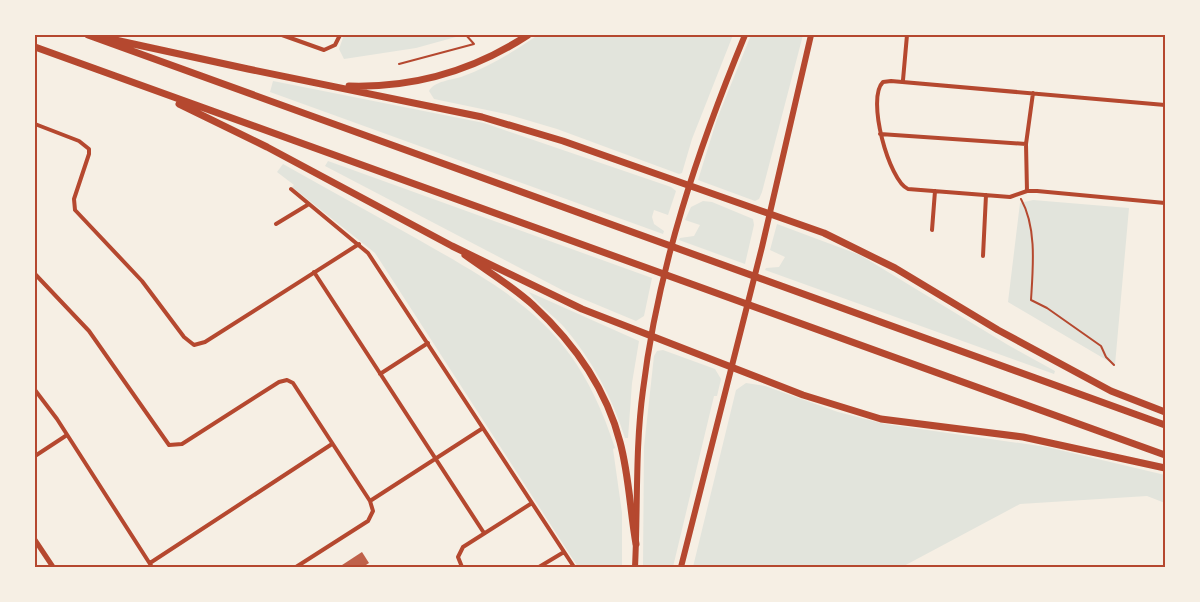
<svg xmlns="http://www.w3.org/2000/svg" width="1200" height="602" font-family="'Exo 2',sans-serif">
	<rect width="100%" height="100%" fill="#f6efe4"/>
	<path fill="#e2e4dc" d="M 344,35 L 463,35 L 416,48 L 344,59 L 339,49 Z
		M 538,35 L 733,35 L 692,139 L 682,173 L 679,174 L 557,129 L 506,114 L 434,99 L 429,91 C 434,81 452,80 461,77 C 489,67 513,52 538,35 Z
		M 751,35 L 803,35 L 762,192 L 759,199 L 755,201 L 698,180 L 717,119 Z
		M 273,81 L 484,123 L 671,187 L 676,191 L 668,215 L 654,210 L 652,217 L 654,224 L 664,231 L 663,234 L 270,92 Z
		M 328,161 L 652,278 L 644,316 L 636,321 L 564,291 L 325,166 Z
		M 283,164 C 328,189 374,215 419,240 C 521,298 577,330 615,448 L 613,449 L 622,513 L 622,567 L 578,567 L 375,253 L 292,187 L 294,185 L 277,172 Z
		M 1033,200 L 1129,208 L 1115,365 L 1008,302 L 1020,203 Z
		M 703,201 L 712,202 L 753,219 L 754,225 L 745,264 L 679,240 L 680,238 L 694,236 L 700,225 L 685,220 L 691,207 Z
		M 777,224 L 860,255 L 1008,345 L 1055,371 L 1054,374 L 765,270 L 766,268 L 779,267 L 785,257 L 770,250 Z
		M 529,292 L 639,341 L 632,383 L 628,438 L 625,438 C 612,397 592,360 564,327 C 555,317 534,301 529,292 Z
		M 663,350 L 715,369 L 721,379 L 717,396 L 714,396 L 673,567 L 643,567 L 644,447 L 654,356 L 657,351 Z
		M 746,383 L 765,386 L 838,412 L 885,424 L 1047,447 L 1165,475 L 1165,503 L 1147,496 L 1020,504 L 902,567 L 693,567 L 736,390 Z"/>
	<path fill="#bf614a" d="M 362,552 L 369,563 L 363,567 L 339,567 Z"/>
	<g fill="none" stroke-linecap="round" stroke-linejoin="round">
		<path stroke="#b5482f" stroke-width="2" d="M 399,64 L 474,44 L 466,35
			M 1021,199 C 1037,228 1033,267 1031,300 L 1047,308 L 1101,346 L 1106,357 L 1114,365"/>
		<path stroke="#b5482f" stroke-width="4" d="M 282,35 L 324,50 L 335,45 L 340,35
			M 903,80 L 907,35
			M 1165,105 L 891,81 L 883,82 C 866,98 889,181 908,189 L 1010,197 L 1027,191 L 1037,191 L 1165,203
			M 35,124 L 79,141 L 89,149 L 89,154 L 74,199 L 75,210 L 142,281 L 184,337 L 194,345 L 205,342 L 359,244
			M 880,134 L 1026,144
			M 291,189 L 368,253 L 574,567
			M 1027,191 L 1026,144 L 1033,93
			M 276,224 L 309,204
			M 932,230 L 935,191
			M 983,256 L 986,195
			M 314,272 L 484,533
			M 35,274 L 89,331 L 169,445 L 182,444 L 279,382 L 287,380 L 293,383 L 370,501 L 373,511 L 368,521 L 296,567
			M 380,374 L 428,343
			M 35,390 L 57,419 L 152,567
			M 35,456 L 67,435
			M 370,501 L 483,428
			M 150,563 L 332,444
			M 462,567 L 458,557 L 463,547 L 532,503
			M 539,567 L 564,552"/>
		<path stroke="#b5482f" stroke-width="5" d="M 35,540 L 53,567"/>
		<path stroke="#b5482f" stroke-width="6" d="M 635,567 C 638,508 635,448 643,390 C 658,267 698,149 745,35
			M 681,567 L 762,247 L 811,35"/>
		<path stroke="#b5482f" stroke-width="7" d="M 88,35 L 1165,425
			M 106,38 L 248,69 L 482,117 L 563,141 L 824,233 L 895,268 L 998,330 L 1111,391 L 1165,412
			M 35,47 L 1165,455
			M 349,86 C 415,88 473,71 528,35
			M 179,104 L 267,147 L 452,246 L 582,309 L 803,395 L 881,419 L 1023,437 L 1165,468
			M 465,255 C 487,271 512,286 533,305 C 573,342 606,388 620,442 C 629,475 630,510 636,544"/>
	</g>
	<rect width="1200" height="602" fill="none" stroke="#f6efe4" stroke-width="72"/>
	<rect x="36" y="36" width="1128" height="530" fill="none" stroke="#b5482f" stroke-width="2"/>
</svg>
